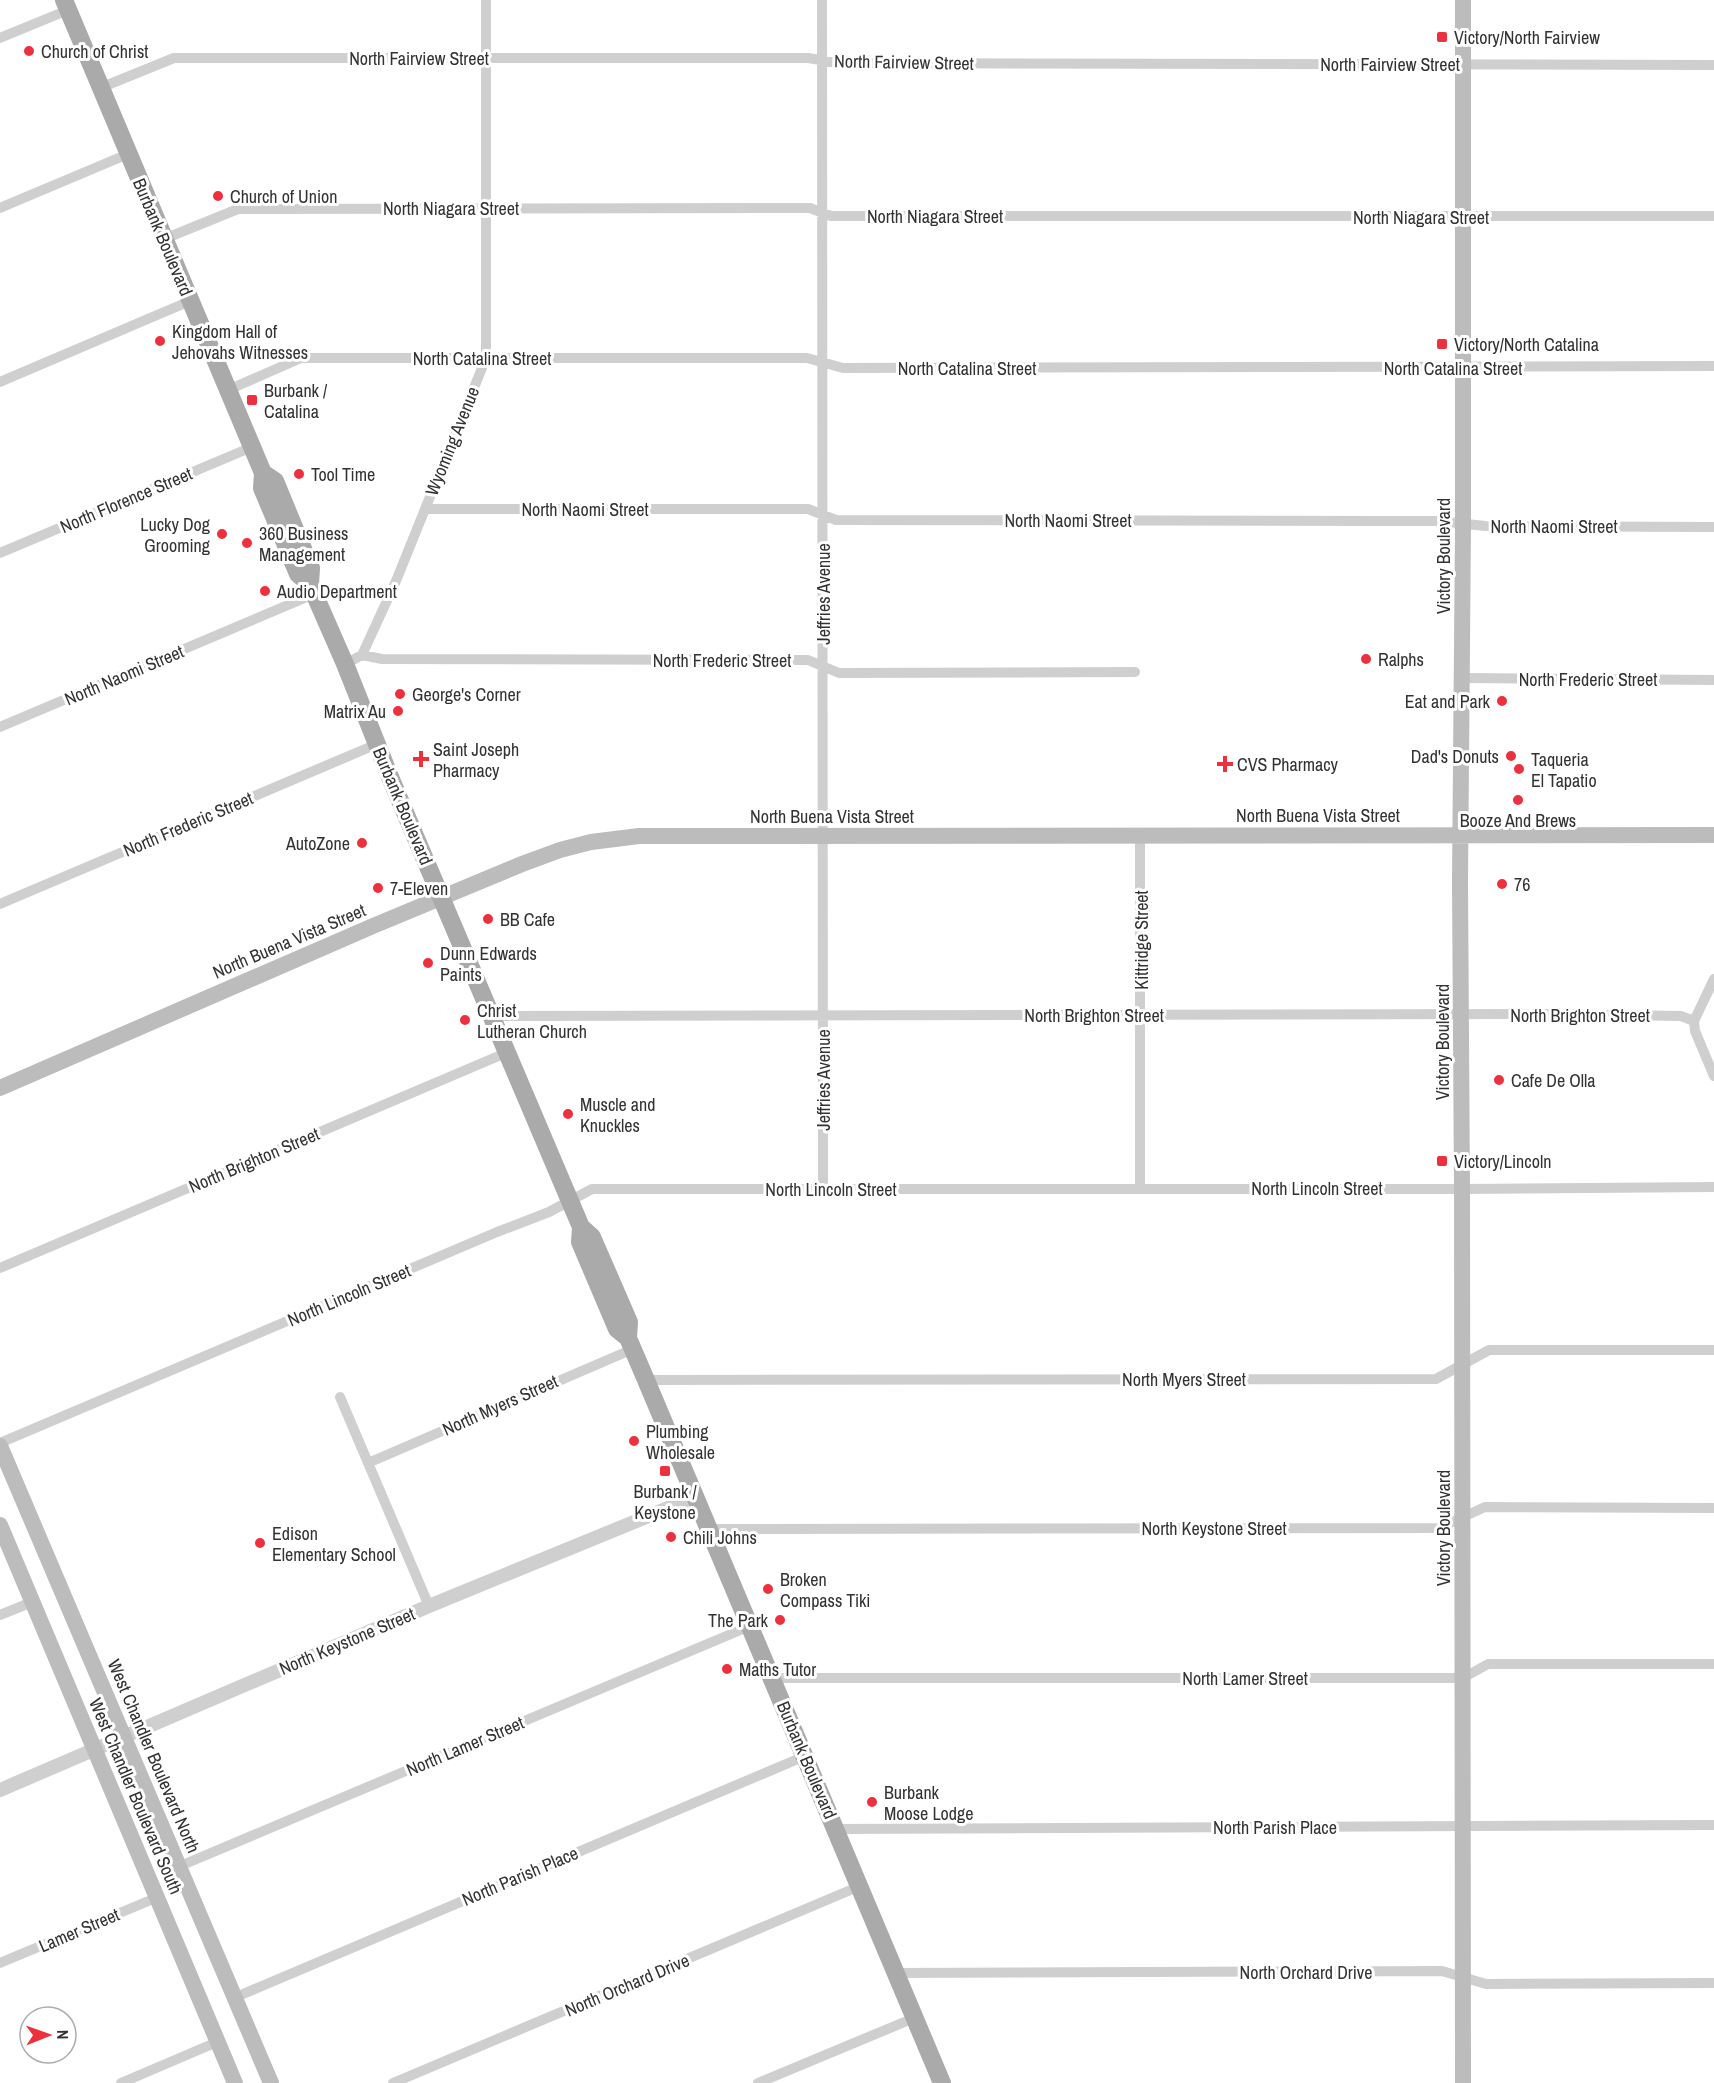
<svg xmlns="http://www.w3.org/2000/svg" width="1714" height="2083" font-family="'Archivo Narrow',sans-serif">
	<rect width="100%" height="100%" fill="#fff"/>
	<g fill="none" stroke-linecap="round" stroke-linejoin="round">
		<path stroke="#cfcfcf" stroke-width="10" d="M 822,0 L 823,1189
			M 0,38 L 68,10
			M 100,88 L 174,58 L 808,58 L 838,63 L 1714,65
			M 0,208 L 128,154
			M 164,239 L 238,209 L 810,208 L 831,216 L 1714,216
			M 0,382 L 190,301
			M 228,390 L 301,358 L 807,358 L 843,368 L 1714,366
			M 425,509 L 808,509 L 836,520 L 1382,521 L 1439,521 L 1485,526 L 1714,527
			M 0,553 L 252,447
			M 362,655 L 396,581 L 486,358 L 486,0
			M 345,664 L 362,655 L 382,659 L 808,660 L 839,673 L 1135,672
			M 1462,678 L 1714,680
			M 0,727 L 314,594
			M 0,904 L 377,744
			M 1714,979 L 1694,1021 L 1695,1031 L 1714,1076
			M 493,1016 L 1545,1014 L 1681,1016 L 1694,1021
			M 1140,1188 L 1140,835
			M 0,1268 L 508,1052
			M 646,1380 L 1436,1379 L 1489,1350 L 1714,1350
			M 340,1397 L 429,1606
			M 0,1443 L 497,1232 L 549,1212 L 592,1189 L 1462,1189 L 1714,1187
			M 368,1463 L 633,1349
			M 709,1529 L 1439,1528 L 1485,1507 L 1714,1508
			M 0,1615 L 32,1602
			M 772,1678 L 1463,1678 L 1488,1664 L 1714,1664
			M 837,1829 L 1714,1825
			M 180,1866 L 750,1626
			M 0,1963 L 158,1897
			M 896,1973 L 1442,1971 L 1486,1984 L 1714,1983
			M 236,1997 L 805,1756
			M 121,2083 L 217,2042
			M 393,2083 L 860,1886
			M 758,2083 L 914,2018"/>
		<path stroke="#cfcfcf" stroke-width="14" d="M 0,1790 L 429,1606 L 695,1497"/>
		<path stroke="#bcbcbc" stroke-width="16" d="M 1463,0 L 1463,525 L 1460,882 L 1462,1189 L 1463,2083
			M 0,1088 L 373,926 L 522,864 L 560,850 L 591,842 L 639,836 L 1714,835
			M 0,1446 L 271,2083
			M 0,1525 L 235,2083"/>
		<path stroke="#aaa" stroke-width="18" d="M 64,0 L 263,473 L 262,488 L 298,574 L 310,584 L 345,664 L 390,777 L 581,1227 L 580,1242 L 617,1329 L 628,1338 L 646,1380 L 942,2083
			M 263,473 L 275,481 L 311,568 L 310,584
			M 581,1227 L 592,1237 L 629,1322 L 628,1338"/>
	</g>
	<g fill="#ec303e" stroke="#fff" stroke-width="2">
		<rect x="1436" y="31" width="12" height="12" rx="3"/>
		<circle cx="29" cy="51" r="6"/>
		<circle cx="218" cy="196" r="6"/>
		<circle cx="160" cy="341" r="6"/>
		<rect x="1436" y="338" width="12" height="12" rx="3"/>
		<rect x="246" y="394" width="12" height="12" rx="3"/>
		<circle cx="299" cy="474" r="6"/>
		<circle cx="222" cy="534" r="6"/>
		<circle cx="247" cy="543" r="6"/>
		<circle cx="265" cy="591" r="6"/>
		<circle cx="1366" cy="659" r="6"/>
		<circle cx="400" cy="694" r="6"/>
		<circle cx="1502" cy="701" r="6"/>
		<circle cx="398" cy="711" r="6"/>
		<circle cx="1511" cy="756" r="6"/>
		<path d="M418 750h6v6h6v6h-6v6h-6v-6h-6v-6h6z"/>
		<path d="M1222 755h6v6h6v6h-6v6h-6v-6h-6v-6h6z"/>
		<circle cx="1519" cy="769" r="6"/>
		<circle cx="1518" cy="800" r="6"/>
		<circle cx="362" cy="843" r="6"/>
		<circle cx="1502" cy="884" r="6"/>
		<circle cx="378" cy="888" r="6"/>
		<circle cx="488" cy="919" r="6"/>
		<circle cx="428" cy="963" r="6"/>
		<circle cx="465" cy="1020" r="6"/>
		<circle cx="1499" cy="1080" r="6"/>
		<circle cx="568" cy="1114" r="6"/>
		<rect x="1436" y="1155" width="12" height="12" rx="3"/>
		<circle cx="634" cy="1441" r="6"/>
		<rect x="659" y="1465" width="12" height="12" rx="3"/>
		<circle cx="671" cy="1537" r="6"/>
		<circle cx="260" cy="1543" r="6"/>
		<circle cx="768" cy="1589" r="6"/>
		<circle cx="780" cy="1620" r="6"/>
		<circle cx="727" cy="1669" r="6"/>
		<circle cx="872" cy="1802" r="6"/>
	</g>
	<g text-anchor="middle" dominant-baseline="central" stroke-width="6" stroke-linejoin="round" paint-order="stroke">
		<g font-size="18" fill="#323232" stroke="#fff" text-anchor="start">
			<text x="1454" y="37">Victory/North Fairview</text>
			<text x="41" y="51">Church of Christ</text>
			<text x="230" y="196">Church of Union</text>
			<text x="172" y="331">Kingdom Hall of<tspan x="172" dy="21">Jehovahs Witnesses</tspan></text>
			<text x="1454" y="344">Victory/North Catalina</text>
			<text x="264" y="390">Burbank /<tspan x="264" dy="21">Catalina</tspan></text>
			<text x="311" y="474">Tool Time</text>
			<text x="210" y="524" text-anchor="end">Lucky Dog<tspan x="210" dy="21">Grooming</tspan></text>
			<text x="259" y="533">360 Business<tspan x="259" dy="21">Management</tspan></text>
			<text x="277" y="591">Audio Department</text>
			<text x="1378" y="659">Ralphs</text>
			<text x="412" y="694">George's Corner</text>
			<text x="1490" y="701" text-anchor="end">Eat and Park</text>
			<text x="386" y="711" text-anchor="end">Matrix Au</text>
			<text x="433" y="749">Saint Joseph<tspan x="433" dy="21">Pharmacy</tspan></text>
			<text x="1499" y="756" text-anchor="end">Dad's Donuts</text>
			<text x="1531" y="759">Taqueria<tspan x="1531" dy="21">El Tapatio</tspan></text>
			<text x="1237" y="764">CVS Pharmacy</text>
			<text x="1518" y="820" text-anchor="middle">Booze And Brews</text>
			<text x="350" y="843" text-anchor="end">AutoZone</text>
			<text x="1514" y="884">76</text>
			<text x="390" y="888">7-Eleven</text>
			<text x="500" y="919">BB Cafe</text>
			<text x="440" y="953">Dunn Edwards<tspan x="440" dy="21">Paints</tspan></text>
			<text x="477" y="1010">Christ<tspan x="477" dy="21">Lutheran Church</tspan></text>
			<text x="1511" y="1080">Cafe De Olla</text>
			<text x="580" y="1104">Muscle and<tspan x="580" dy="21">Knuckles</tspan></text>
			<text x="1454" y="1161">Victory/Lincoln</text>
			<text x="646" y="1431">Plumbing<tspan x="646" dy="21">Wholesale</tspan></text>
			<text x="665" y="1491" text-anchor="middle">Burbank /<tspan x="665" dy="21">Keystone</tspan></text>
			<text x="272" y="1533">Edison<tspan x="272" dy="21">Elementary School</tspan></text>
			<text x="683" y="1537">Chili Johns</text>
			<text x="780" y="1579">Broken<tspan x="780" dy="21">Compass Tiki</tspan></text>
			<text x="768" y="1620" text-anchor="end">The Park</text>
			<text x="739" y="1669">Maths Tutor</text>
			<text x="884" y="1792">Burbank<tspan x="884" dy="21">Moose Lodge</tspan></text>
		</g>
		<g font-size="18" fill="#323232" stroke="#fff">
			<text x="419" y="58">North Fairview Street</text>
			<text transform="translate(904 62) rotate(1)">North Fairview Street</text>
			<text x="1390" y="64">North Fairview Street</text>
			<text x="451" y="208">North Niagara Street</text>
			<text x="935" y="216">North Niagara Street</text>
			<text x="1421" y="217">North Niagara Street</text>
			<text transform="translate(163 237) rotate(67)">Burbank Boulevard</text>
			<text x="482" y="358">North Catalina Street</text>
			<text x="967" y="368">North Catalina Street</text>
			<text x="1453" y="368">North Catalina Street</text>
			<text transform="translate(452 441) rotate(-68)">Wyoming Avenue</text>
			<text transform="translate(126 500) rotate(-23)">North Florence Street</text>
			<text x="585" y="509">North Naomi Street</text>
			<text x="1068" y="520">North Naomi Street</text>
			<text x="1554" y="526">North Naomi Street</text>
			<text transform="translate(1443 556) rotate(-90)">Victory Boulevard</text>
			<text transform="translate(823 594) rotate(-90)">Jeffries Avenue</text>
			<text x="722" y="660">North Frederic Street</text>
			<text transform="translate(124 675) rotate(-23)">North Naomi Street</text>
			<text x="1588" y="679">North Frederic Street</text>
			<text transform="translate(403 806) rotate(67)">Burbank Boulevard</text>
			<text x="1318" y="815">North Buena Vista Street</text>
			<text x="832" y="816">North Buena Vista Street</text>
			<text transform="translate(188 824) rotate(-23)">North Frederic Street</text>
			<text transform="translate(1141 940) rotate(-90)">Kittridge Street</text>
			<text transform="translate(289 941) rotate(-23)">North Buena Vista Street</text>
			<text x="1094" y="1015">North Brighton Street</text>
			<text x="1580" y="1015">North Brighton Street</text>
			<text transform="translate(1442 1042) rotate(-90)">Victory Boulevard</text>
			<text transform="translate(823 1080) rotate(-90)">Jeffries Avenue</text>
			<text transform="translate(254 1160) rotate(-23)">North Brighton Street</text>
			<text x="1317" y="1188">North Lincoln Street</text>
			<text x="831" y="1189">North Lincoln Street</text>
			<text transform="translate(349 1295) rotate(-23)">North Lincoln Street</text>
			<text x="1184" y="1379">North Myers Street</text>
			<text transform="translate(500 1405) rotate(-24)">North Myers Street</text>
			<text x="1214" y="1528">North Keystone Street</text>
			<text transform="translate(1443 1528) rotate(-90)">Victory Boulevard</text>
			<text transform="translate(347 1641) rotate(-23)">North Keystone Street</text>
			<text x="1245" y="1678">North Lamer Street</text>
			<text transform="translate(465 1746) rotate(-23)">North Lamer Street</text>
			<text transform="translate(154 1756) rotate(67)">West Chandler Boulevard North</text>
			<text transform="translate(807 1760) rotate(67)">Burbank Boulevard</text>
			<text transform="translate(136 1796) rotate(67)">West Chandler Boulevard South</text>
			<text x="1275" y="1827">North Parish Place</text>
			<text transform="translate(520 1876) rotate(-23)">North Parish Place</text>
			<text transform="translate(79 1930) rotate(-23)">Lamer Street</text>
			<text x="1306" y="1972">North Orchard Drive</text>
			<text transform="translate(627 1985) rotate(-23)">North Orchard Drive</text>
		</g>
	</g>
	<g transform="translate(48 2035) rotate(89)"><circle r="28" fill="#ffffff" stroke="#adadad" stroke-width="1.5"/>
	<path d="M0-4.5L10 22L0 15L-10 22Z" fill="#ec303e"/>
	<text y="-9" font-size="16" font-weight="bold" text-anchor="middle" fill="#323232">N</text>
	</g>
</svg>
